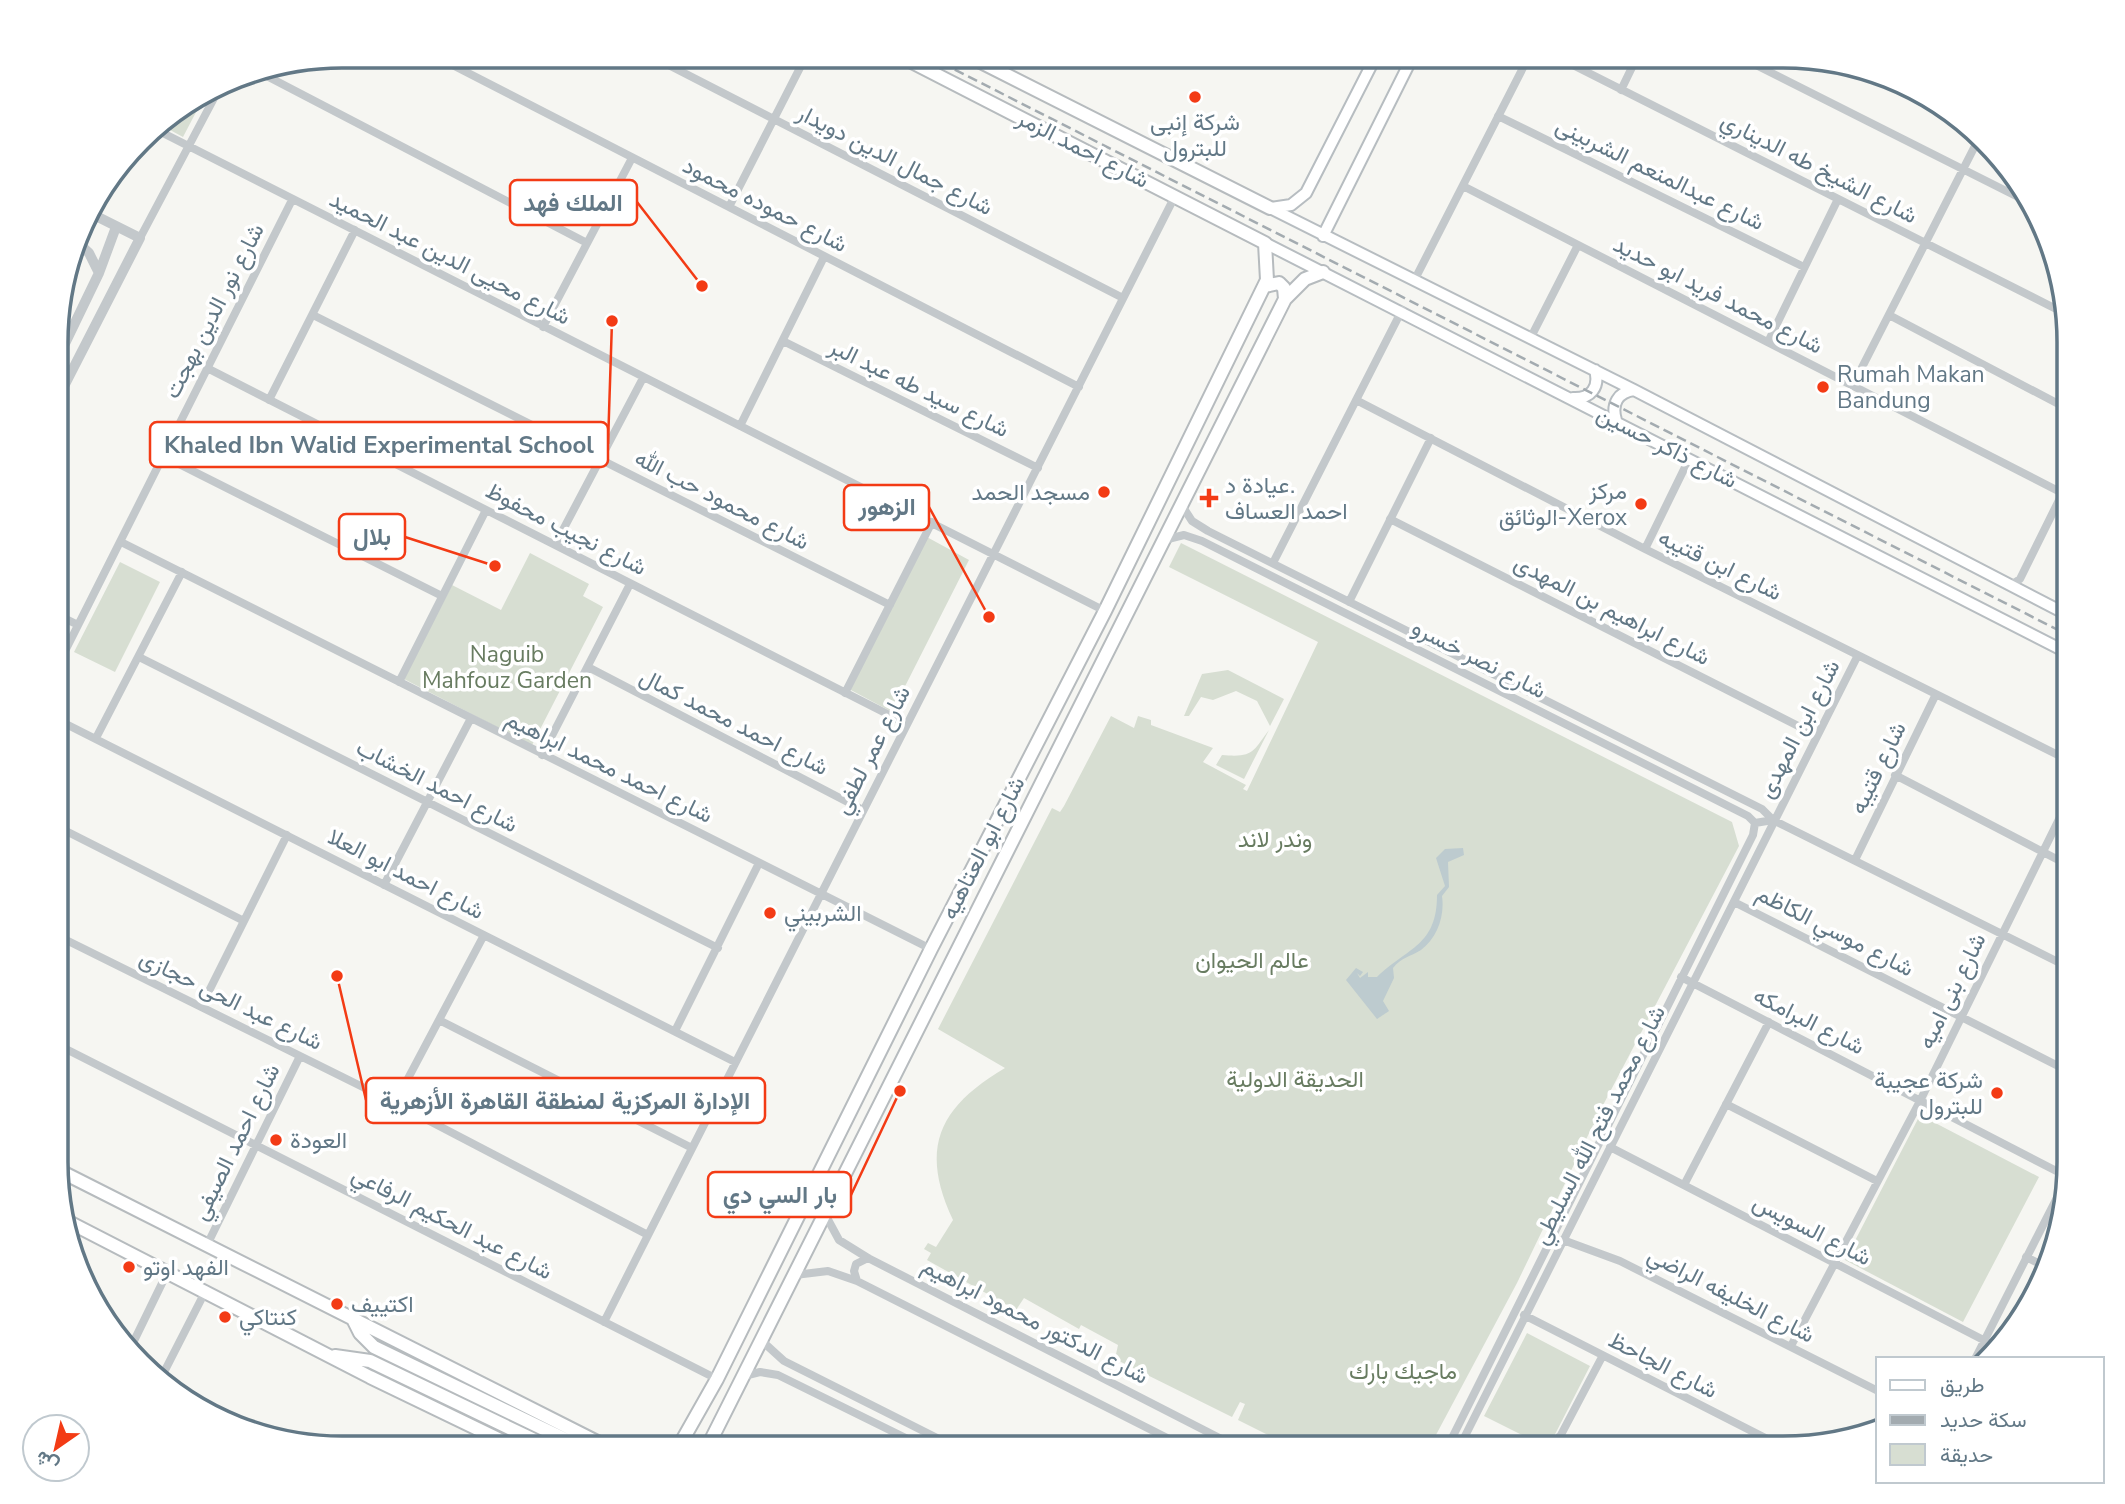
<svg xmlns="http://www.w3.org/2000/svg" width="2125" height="1504" font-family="'Nunito Sans',Vazirmatn,sans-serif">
	<rect width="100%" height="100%" fill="#f6f6f2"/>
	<path fill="#d7ded2" d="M 205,95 L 183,137 L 159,124 Z
		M 925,536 L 969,560 L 892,712 L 849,689 Z
		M 1181,543 L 1732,822 L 1739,846 L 1601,1109 L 1595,1125 L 1593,1125 L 1517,1283 L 1429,1448 L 1294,1448 L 1238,1420 L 1245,1404 L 1240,1402 L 1232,1417 L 1115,1359 L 1118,1345 L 1081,1325 L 1079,1329 L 1024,1298 L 1016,1310 L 927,1260 L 931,1253 L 924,1249 L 928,1243 L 936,1247 L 953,1220 C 919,1148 939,1107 1005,1068 L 938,1029 L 1052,808 L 1060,812 L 1064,806 L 1111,716 L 1134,728 L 1138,716 L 1151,720 L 1151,725 L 1213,748 L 1203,762 L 1246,785 L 1243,789 L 1247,791 L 1318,642 L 1169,567 Z
		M 530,553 L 589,584 L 583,596 L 603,607 L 532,745 L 404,679 L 452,585 L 501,610 Z
		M 120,562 L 160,582 L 115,672 L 74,652 Z
		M 1228,670 L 1284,699 L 1270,726 L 1257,701 L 1236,691 L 1213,700 L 1201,697 L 1189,716 L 1184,716 L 1202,674 Z
		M 1269,730 L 1244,779 L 1216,765 L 1222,755 C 1254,758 1253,751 1269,730 Z
		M 1920,1115 L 2039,1177 L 1963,1322 L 1845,1260 Z
		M 1527,1333 L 1590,1366 L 1548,1448 L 1484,1416 Z"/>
	<path fill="#bdcbcf" d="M 1463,848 L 1464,855 L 1448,862 L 1449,887 L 1442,896 C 1445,916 1437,938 1421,950 C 1410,957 1402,957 1393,968 L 1394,978 L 1383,1001 L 1389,1011 L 1377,1019 L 1346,980 L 1356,968 L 1363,972 L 1360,976 L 1357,973 L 1360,978 L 1368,972 L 1368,977 L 1377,977 C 1408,947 1437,946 1437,895 L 1445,886 L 1436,858 L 1445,849 Z"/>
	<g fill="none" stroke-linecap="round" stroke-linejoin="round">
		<g stroke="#b7bdc1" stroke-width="14">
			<path id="secondary" d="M 1270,208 L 1634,390 L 2068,615
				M 1271,208 L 1291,205 L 1306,193 L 1376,56
				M 1323,236 L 1413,56
				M 1265,243 L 2068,653
				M 1573,398 C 1591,399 1600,387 1595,370
				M 1616,420 C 1611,404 1618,392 1634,390"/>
		</g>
		<g stroke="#b6bbbe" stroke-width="16">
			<path id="primary" d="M 969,56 L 1270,208
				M 1265,286 L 1279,283 L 1284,288 L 1285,299
				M 58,1170 L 609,1448
				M 65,1220 L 370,1377 L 515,1447
				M 353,1319 L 360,1333 L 374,1347 L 583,1448
				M 335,1356 L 370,1361 L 549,1447
				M 678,1448 L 717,1379 L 931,949 L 1105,611 L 1267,280 L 1265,243 L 900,56
				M 707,1448 L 1285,299 L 1305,279 L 1323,272"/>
		</g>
		<path stroke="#c3c8cb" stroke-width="8" d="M 435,56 L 1079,387
			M 651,56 L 1123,298
			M 1555,56 L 2066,314
			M 1740,57 L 2030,203
			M 259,72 L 587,243
			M 1621,90 L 1637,57
			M 1498,116 L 1804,267
			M 153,128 L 1105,611
			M 1463,186 L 2068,496
			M 729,207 L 806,56
			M 140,238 L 221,85
			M 1414,281 L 1529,56
			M 313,315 L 890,605
			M 1889,315 L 2068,409
			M 543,327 L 632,158
			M 1530,339 L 1578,245
			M 783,341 L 1038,468
			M 1768,342 L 1838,199
			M 207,368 L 907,724
			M 1853,385 L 1978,140
			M 269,400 L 355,230
			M 1356,400 L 1645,549 L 2068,760
			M 740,426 L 824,257
			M 163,456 L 442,596
			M 1181,504 L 1192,521 L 1208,531 L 1762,809 L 1773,820
			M 1390,519 L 1816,735
			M 1164,540 L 1184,535 L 1202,541 L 1748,816 L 1755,823
			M 121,542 L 931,949
			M 555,545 L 643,378
			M 1645,549 L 1689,459
			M 1273,563 L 1402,310
			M 2011,585 L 2020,579 L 2068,482
			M 1349,602 L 1431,438
			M 58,615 L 78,625
			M 139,657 L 718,948
			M 58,665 L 292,200
			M 588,667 L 863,810
			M 399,682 L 486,510
			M 845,693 L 932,522
			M 58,720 L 735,1062
			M 96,738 L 182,572
			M 542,755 L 630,584
			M 1895,775 L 2068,865
			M 1755,823 L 1773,820 L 1785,826 L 2068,967
			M 58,827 L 244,921
			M 1855,860 L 1936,694
			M 384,885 L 470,720
			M 1734,902 L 2068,1071
			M 58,936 L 395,1103 L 648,1235
			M 1681,977 L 2068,1177
			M 201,1007 L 287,835
			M 439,1020 L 692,1148
			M 675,1031 L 759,863
			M 58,1045 L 717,1379
			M 395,1103 L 484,935
			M 1726,1104 L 1877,1181
			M 1610,1147 L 1997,1347
			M 1684,1185 L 1769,1022
			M 826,1216 L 839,1240 L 868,1258 L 1239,1448
			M 1563,1240 L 1620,1261 L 1878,1391
			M 207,1245 L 300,1056
			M 2026,1257 L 2048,1268
			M 795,1275 L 828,1271 L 857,1281 L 1187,1448
			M 857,1281 L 854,1271 L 856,1264 L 868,1258
			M 1524,1315 L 1785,1448
			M 604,1322 L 1175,196
			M 762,1341 L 784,1361 L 957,1448
			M 1791,1346 L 1920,1101 L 2068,801
			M 131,1347 L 168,1271
			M 1975,1359 L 2068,1176
			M 744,1376 L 760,1372 L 778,1375 L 926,1448
			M 160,1380 L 206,1290
			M 231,1423 L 251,1433
			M 1559,1437 L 1580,1448
			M 1447,1448 L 1753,835 L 1755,823
			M 1459,1448 L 1858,655
			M 1554,1448 L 1602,1357"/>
		<path stroke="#c3c8cb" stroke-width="10" d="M 77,242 L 89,253 L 99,273
			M 58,358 L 99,273 L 116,227
			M 58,398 L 140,238 L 88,212"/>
		<use href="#secondary" stroke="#fff" stroke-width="10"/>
		<use href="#primary" stroke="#fff" stroke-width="12"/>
		<path stroke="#a3abb0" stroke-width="2.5" stroke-dasharray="10 5" stroke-linecap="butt" d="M 928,56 L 2068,635"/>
	</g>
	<g fill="#f33b15" stroke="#fff" stroke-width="2.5">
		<circle cx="1195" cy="97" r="7"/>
		<circle cx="1823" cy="387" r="7"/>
		<circle cx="1104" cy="492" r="7"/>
		<path d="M1205.5 487.5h7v7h7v7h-7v7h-7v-7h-7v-7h7z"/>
		<circle cx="1641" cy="504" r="7"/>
		<circle cx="770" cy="913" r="7"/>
		<circle cx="1997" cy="1093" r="7"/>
		<circle cx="276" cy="1140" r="7"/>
		<circle cx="129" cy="1267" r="7"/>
		<circle cx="337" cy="1304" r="7"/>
		<circle cx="225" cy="1317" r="7"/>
	</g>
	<g text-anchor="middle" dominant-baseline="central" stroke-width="7" stroke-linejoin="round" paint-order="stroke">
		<g font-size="23" fill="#627886" stroke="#fff" text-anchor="start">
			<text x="1195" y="122" text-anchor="middle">شركة إنبى<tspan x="1195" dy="26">للبترول</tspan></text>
			<text x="1837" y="374">Rumah Makan<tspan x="1837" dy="26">Bandung</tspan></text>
			<text x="1225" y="485">عيادة د.<tspan x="1225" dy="26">احمد العساف</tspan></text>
			<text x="1627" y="491" text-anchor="end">مركز<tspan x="1627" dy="26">الوثائق-Xerox</tspan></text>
			<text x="1090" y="492" text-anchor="end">مسجد الحمد</text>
			<text x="784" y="913">الشربيني</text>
			<text x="1983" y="1080" text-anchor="end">شركة عجيبة<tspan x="1983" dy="26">للبترول</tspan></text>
			<text x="290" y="1140">العودة</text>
			<text x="143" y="1267">الفهد اوتو</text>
			<text x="351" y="1304">اكتييف</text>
			<text x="239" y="1317">كنتاكي</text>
		</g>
		<g font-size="23" fill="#627886" stroke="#fff">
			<text transform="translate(1083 149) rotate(27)">شارع احمد الزمر</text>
			<text transform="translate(895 160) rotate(27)">شارع جمال الدين دويدار</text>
			<text transform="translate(1819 168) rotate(27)">شارع الشيخ طه الديناري</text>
			<text transform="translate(1660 174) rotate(26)">شارع عبدالمنعم الشربينى</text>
			<text transform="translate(765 205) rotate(27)">شارع حموده محمود</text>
			<text transform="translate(450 258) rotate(27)">شارع محيى الدين عبد الحميد</text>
			<text transform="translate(1718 295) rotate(27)">شارع محمد فريد ابو حديد</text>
			<text transform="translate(214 311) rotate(-63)">شارع نور الدين بهجت</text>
			<text transform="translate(919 388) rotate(26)">شارع سيد طه عبد البر</text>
			<text transform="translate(1667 447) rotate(27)">شارع ذاكر حسين</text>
			<text transform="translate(722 500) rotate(27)">شارع محمود حب الله</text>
			<text transform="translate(566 529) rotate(27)">شارع نجيب محفوظ</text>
			<text transform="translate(1720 565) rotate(26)">شارع ابن قتيبه</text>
			<text transform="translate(1612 610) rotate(27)">شارع ابراهيم بن المهدى</text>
			<text transform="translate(1479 659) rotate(27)">شارع نصر خسرو</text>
			<text transform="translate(734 722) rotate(27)">شارع احمد محمد كمال</text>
			<text transform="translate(1799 729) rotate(-63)">شارع ابن المهدى</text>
			<text transform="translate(872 750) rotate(-63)">شارع عمر لطفي</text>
			<text transform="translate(609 767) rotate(26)">شارع احمد محمد ابراهيم</text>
			<text transform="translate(1878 768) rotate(-64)">شارع قتيبه</text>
			<text transform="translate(437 786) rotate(27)">شارع احمد الخشاب</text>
			<text transform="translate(983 848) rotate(-63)">شارع ابو العتاهيه</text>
			<text transform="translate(406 874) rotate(27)">شارع احمد ابو العلا</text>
			<text transform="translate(1835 931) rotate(27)">شارع موسي الكاظم</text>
			<text transform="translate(1952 991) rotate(-64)">شارع بنى اميه</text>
			<text transform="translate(231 1000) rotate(26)">شارع عبد الحى حجازى</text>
			<text transform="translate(1809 1021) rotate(27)">شارع البرامكه</text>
			<text transform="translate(1599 1125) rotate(-63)">شارع محمد فتح الله السليطي</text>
			<text transform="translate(236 1142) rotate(-64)">شارع احمد الصيفي</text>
			<text transform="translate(452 1223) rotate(27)">شارع عبد الحكيم الرفاعي</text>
			<text transform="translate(1812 1230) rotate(27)">شارع السويس</text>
			<text transform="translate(1731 1295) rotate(27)">شارع الخليفه الراضي</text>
			<text transform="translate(1035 1321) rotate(27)">شارع الدكتور محمود ابراهيم</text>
			<text transform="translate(1663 1365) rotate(27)">شارع الجاحظ</text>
		</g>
		<g font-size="23" fill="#687c61" stroke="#fff">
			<text x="507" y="654">Naguib<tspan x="507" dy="26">Mahfouz Garden</tspan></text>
			<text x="1275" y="839">وندر لاند</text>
			<text x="1252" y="960">عالم الحيوان</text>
			<text x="1295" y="1079">الحديقة الدولية</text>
			<text x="1403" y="1371">ماجيك بارك</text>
		</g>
	</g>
	<path d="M0 0H2125V1504H0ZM342 68H1783A274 274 0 0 1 2057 342V1162A274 274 0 0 1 1783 1436H342A274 274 0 0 1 68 1162V342A274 274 0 0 1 342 68Z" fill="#fff" fill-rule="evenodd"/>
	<path fill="none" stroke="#627886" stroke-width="3.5" d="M342 68H1783A274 274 0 0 1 2057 342V1162A274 274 0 0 1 1783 1436H342A274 274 0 0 1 68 1162V342A274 274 0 0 1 342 68Z"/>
	<path fill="none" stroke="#f33b15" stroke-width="2.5" d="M702 286L637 202M612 321L608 444M989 617L929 507M495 566L405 537M337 976L366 1100M900 1091L851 1195"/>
	<g fill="#f33b15" stroke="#fff" stroke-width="2.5">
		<circle cx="702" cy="286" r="7"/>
		<circle cx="612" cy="321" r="7"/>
		<circle cx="989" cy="617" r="7"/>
		<circle cx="495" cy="566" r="7"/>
		<circle cx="337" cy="976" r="7"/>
		<circle cx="900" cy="1091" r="7"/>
	</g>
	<g fill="#fff" stroke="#f33b15" stroke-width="2.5">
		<rect x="510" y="180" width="127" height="45" rx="7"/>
		<rect x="150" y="422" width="458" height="45" rx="7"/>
		<rect x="844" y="485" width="85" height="45" rx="7"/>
		<rect x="339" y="514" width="66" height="45" rx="7"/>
		<rect x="366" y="1078" width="399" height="45" rx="7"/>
		<rect x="708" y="1172" width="143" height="45" rx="7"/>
	</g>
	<g font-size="24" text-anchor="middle" font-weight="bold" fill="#627886">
		<text x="573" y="211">الملك فهد</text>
		<text x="379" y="453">Khaled Ibn Walid Experimental School</text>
		<text x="887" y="515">الزهور</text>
		<text x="372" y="545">بلال</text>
		<text x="565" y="1109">الإدارة المركزية لمنطقة القاهرة الأزهرية</text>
		<text x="780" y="1203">بار السي دي</text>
	</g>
	<rect x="1876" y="1357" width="228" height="126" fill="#ffffff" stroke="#c0c9cf" stroke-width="2"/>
	<rect x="1890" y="1380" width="35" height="10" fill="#ffffff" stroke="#c0c9cf" stroke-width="2"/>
	<text x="1940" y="1392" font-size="21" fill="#627886">طريق</text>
	<rect x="1890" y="1415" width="35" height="10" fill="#a3abb0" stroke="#c0c9cf" stroke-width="2"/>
	<text x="1940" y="1427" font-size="21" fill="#627886">سكة حديد</text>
	<rect x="1890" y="1444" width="35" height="21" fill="#d7ded2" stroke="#c0c9cf" stroke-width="2"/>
	<text x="1940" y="1462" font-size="21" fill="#627886">حديقة</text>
	<g transform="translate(56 1448) rotate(214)"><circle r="33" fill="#ffffff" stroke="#c0c9cf" stroke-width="2"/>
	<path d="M0-5L12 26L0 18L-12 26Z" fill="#f33b15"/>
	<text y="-10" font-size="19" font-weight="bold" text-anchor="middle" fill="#627886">ش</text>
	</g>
</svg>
